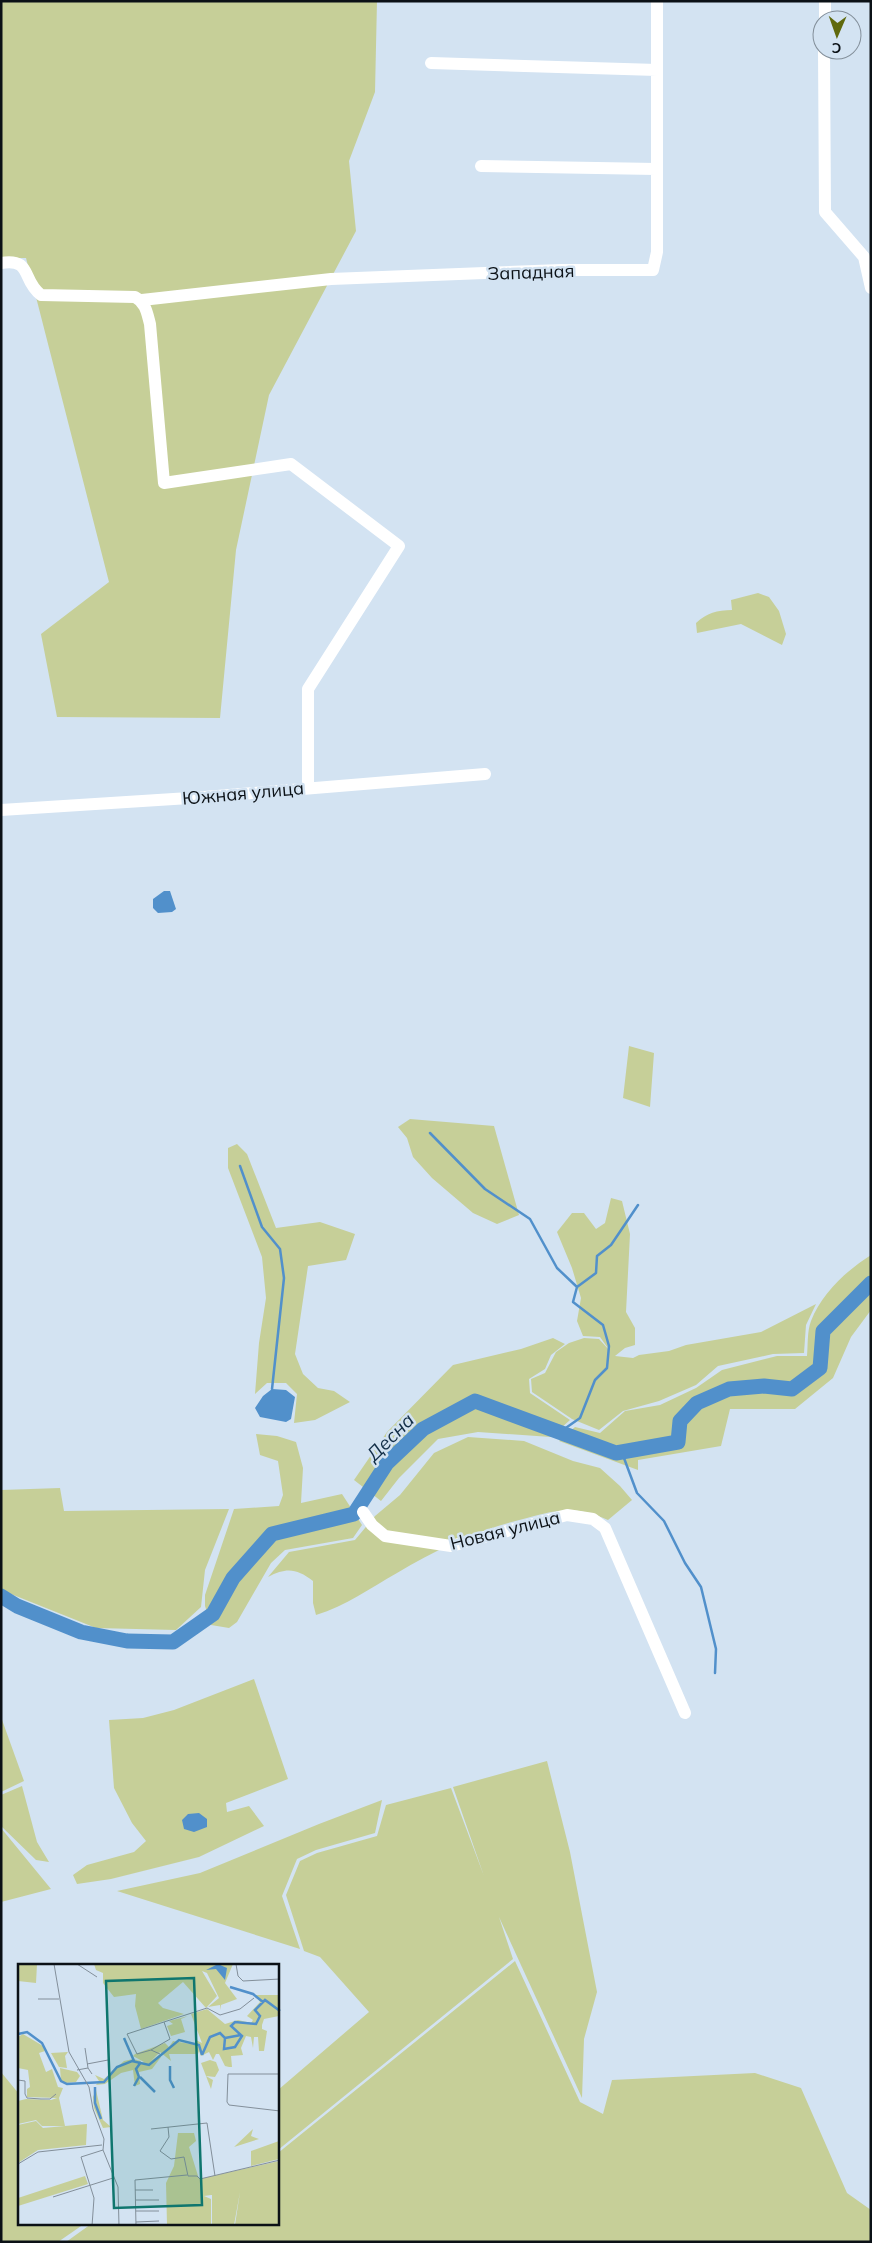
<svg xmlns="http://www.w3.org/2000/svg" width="872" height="2243" font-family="Mulish,sans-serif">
	<rect width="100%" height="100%" fill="#d3e3f2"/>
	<path fill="#c6cf98" d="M 1,1 L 377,1 L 375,92 L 349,161 L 356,231 L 269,395 L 236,550 L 220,718 L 57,717 L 41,634 L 109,582 L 26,258 L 1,258 Z
		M 758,593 L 769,597 L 779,611 L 786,634 L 782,645 L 741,624 L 697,633 L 696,623 C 707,613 717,610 732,610 L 731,600 Z
		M 629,1046 L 654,1053 L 650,1107 L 623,1098 Z
		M 410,1119 L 494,1126 L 519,1215 L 497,1224 L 473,1213 L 432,1178 L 413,1157 L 407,1138 L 398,1127 Z
		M 237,1144 L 247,1154 L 276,1228 L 320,1222 L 355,1234 L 346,1260 L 308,1266 L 295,1354 L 303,1374 L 318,1388 L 334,1391 L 350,1402 L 315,1420 L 294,1423 L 297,1394 L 286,1383 L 267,1383 L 255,1394 L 259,1343 L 266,1298 L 262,1257 L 228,1168 L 228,1148 Z
		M 611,1198 L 622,1201 L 630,1234 L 626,1312 L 635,1328 L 635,1345 L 625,1348 L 615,1356 L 633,1358 L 639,1355 L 669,1351 L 686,1345 L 761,1332 L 816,1304 L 806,1325 L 804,1353 L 773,1354 L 718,1366 L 696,1385 L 659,1401 L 623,1411 L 599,1430 L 572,1419 L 532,1392 L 531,1379 L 545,1373 L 556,1352 L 569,1343 L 584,1338 L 599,1339 L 610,1351 L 600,1337 L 583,1336 L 577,1321 L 581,1298 L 572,1268 L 557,1232 L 572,1213 L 584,1213 L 596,1229 L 605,1223 Z
		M 871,1255 L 871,1310 L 851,1337 L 833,1378 L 795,1409 L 730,1409 L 721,1446 L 638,1460 L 638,1470 L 559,1441 L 575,1427 L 600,1433 L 625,1411 L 660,1405 L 696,1388 L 722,1370 L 777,1356 L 807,1356 C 808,1346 807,1331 811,1321 C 822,1293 846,1271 871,1255 Z
		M 553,1338 L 565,1344 L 551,1355 L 545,1369 L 529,1379 L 530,1393 L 570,1420 L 551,1437 L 478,1432 L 438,1439 L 399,1478 L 381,1501 L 354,1480 L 387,1432 L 453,1365 L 521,1349 Z
		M 256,1434 L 277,1436 L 296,1442 L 303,1468 L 301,1503 L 342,1494 L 362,1525 L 353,1538 L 285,1550 L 271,1563 L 237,1622 L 229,1628 L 211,1625 L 205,1606 L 205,1595 L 234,1509 L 279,1506 L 283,1495 L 278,1461 L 260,1455 Z
		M 468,1437 L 524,1441 L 573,1461 L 600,1468 L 620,1486 L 632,1500 L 608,1520 C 575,1506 561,1509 527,1518 C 477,1530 441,1547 397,1573 C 370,1588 346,1606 316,1615 L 313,1603 L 313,1581 C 297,1569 287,1567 268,1577 L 289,1552 L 355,1540 L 375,1516 L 400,1495 L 434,1453 Z
		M 60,1488 L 64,1511 L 229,1509 L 205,1570 L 201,1607 L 176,1630 L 96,1628 L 1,1590 L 1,1490 Z
		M 254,1679 L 288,1779 L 226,1803 L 227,1812 L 249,1806 L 264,1826 L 199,1857 L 111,1879 L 77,1884 L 73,1875 L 87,1865 L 134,1852 L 146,1841 L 132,1823 L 114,1788 L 109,1720 L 143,1718 L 174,1710 Z
		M 1,1717 L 24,1781 L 1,1792 Z
		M 547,1761 L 570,1852 L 597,1992 L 584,2039 L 582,2098 L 499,1917 L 513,1959 L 278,2150 L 278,2090 L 369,2012 L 320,1957 L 304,1951 L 286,1895 L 300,1861 L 317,1853 L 377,1836 L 386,1805 L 451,1788 L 484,1876 L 453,1787 Z
		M 22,1786 L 37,1842 L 49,1862 L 36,1860 L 1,1826 L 1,1795 Z
		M 382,1800 L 375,1833 L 316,1850 L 297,1859 L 282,1896 L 300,1949 L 117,1891 L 200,1873 L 319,1824 Z
		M 1,1828 L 51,1889 L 1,1902 Z
		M 515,1961 L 580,2102 L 603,2114 L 612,2080 L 755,2073 L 801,2088 L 847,2193 L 871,2210 L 871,2242 L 66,2242 L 91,2224 L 278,2224 L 278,2153 Z
		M 1,2072 L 19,2094 L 19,2224 L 84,2224 L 58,2242 L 1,2242 Z"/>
	<path fill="#5190cb" d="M 164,891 L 170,891 L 176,909 L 172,912 L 158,913 L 153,908 L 153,899 Z
		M 272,1389 L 286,1390 L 295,1397 L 291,1419 L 286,1422 L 260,1417 L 255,1408 L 263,1396 Z
		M 199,1813 L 207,1819 L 207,1827 L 194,1832 L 184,1829 L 182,1820 L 188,1814 Z"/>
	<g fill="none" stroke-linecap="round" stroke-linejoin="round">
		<path stroke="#5190cb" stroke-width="2.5" d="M 430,1133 L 485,1189 L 530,1219 L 557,1268 L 577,1287
			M 240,1166 L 262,1227 L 280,1249 L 284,1278 L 272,1389
			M 560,1432 L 580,1418 L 595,1380 L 607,1368 L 609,1346 L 603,1325 L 573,1302 L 577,1287 L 596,1273 L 597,1256 L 611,1245 L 638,1205
			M 621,1450 L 637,1493 L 664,1521 L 685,1563 L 701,1587 L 716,1649 L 715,1673"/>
		<path stroke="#5190cb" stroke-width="15" d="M 1,1596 L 17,1606 L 81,1632 L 127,1641 L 173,1642 L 213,1614 L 233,1578 L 272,1534 L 354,1514 L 387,1463 L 423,1429 L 475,1401 L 616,1453 L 678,1442 L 680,1421 L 697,1403 L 729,1389 L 764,1386 L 792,1389 L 820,1368 L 823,1331 L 871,1283"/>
		<path stroke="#fff" stroke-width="12" d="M 825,20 L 825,1
			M 824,50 L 825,212 L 864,257 L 871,288
			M 431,63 L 657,70
			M 481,166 L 656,169
			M 1,263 C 33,258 21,280 41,295 L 135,297 C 146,303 147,313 150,324 L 164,483 L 291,464 L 399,546 L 308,689 L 308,788
			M 142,300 L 331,279 L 561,270 L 653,270 L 657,252 L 657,1
			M 1,810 L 205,797 L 485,774
			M 363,1512 L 372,1525 L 385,1536 L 451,1546 L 567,1515 L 593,1519 L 605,1528 L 685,1713"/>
	</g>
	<g text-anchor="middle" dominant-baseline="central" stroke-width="5" stroke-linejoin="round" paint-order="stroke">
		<g font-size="18" fill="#0b1116" stroke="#d3e3f2">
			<text transform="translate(531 272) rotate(-2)">Западная</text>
			<text transform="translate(243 793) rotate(-5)">Южная улица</text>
			<text transform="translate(505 1530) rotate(-14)">Новая улица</text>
		</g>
		<g font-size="19" font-style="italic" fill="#112d46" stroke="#d3e3f2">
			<text transform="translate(390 1437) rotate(-45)">Десна</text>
		</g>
	</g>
	<g transform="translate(18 1964)">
		<rect width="261" height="261" fill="#d3e3f2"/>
		<path d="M 0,0 L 19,0 L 18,19 L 0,17 ZM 76,0 L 215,0 L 207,19 L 219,35 L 203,41 L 202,46 L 202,41 L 190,43 L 201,34 L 189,9 L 184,7 L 199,32 L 188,44 L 165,18 L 140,39 L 145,44 L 166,50 L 123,65 L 117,42 L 118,30 L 96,33 L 85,19 L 85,9 L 78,6 ZM 237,31 L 261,31 L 261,52 L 246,55 L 244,61 L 244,65 L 249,67 L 246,87 L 241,87 L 240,73 L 236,73 L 235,84 L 233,73 L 228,72 L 223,84 L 225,91 L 213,92 L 214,103 L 211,103 L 207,102 L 201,90 L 198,90 L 195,96 L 191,88 L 183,92 L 181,87 L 180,90 L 151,90 L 153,97 L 142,88 L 133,97 L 141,91 L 143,93 L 134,105 L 121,108 L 122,120 L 117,122 L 115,106 L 103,109 L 87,120 L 78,121 L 81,117 L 77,111 L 86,115 L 106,97 L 115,95 L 123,97 L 121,100 L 126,98 L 115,92 L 117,90 L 147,79 L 151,83 L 155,77 L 179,81 L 178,76 L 184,79 L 173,50 L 189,45 L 207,60 L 220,56 L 233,59 L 235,56 L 229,52 L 242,38 ZM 170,52 L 163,55 L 167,68 L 153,72 L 149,62 L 155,60 L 151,57 ZM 5,70 L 25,82 L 27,87 L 21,89 L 28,108 L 34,105 L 40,123 L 45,124 L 41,134 L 47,162 L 24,162 L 18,156 L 0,160 L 0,137 L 8,135 L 33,136 L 39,134 L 9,133 L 9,125 L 12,123 L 10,106 L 0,104 L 0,73 ZM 50,88 L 47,92 L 49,104 L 41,103 L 33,89 ZM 192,96 L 198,98 L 201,106 L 197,113 L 188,112 L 195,116 L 193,125 L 183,99 ZM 42,104 L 59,108 L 62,112 L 58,118 L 48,119 L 43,117 ZM 78,126 L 85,156 L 93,163 L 85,164 L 76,144 L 75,133 ZM 18,157 L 25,164 L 69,160 L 68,181 L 20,186 L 0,199 L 0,161 ZM 235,165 L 233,172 L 241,175 L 216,183 ZM 160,169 L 176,169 L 178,177 L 171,183 L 181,215 L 261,197 L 261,261 L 217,261 L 222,228 L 216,261 L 194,261 L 194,231 L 193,231 L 186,232 L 193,235 L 193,261 L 149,261 L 148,219 L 156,202 ZM 261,177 L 261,195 L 233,202 L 233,187 ZM 67,212 L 70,220 L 0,242 L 0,234 Z" fill="#c6cf98"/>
		<path d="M 200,0 L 209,4 L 207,16 L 198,5 L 188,6 Z" fill="#5190cb"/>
		<path fill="none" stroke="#5190cb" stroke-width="2.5" d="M 212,23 L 235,30 L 245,38M 0,70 L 9,68 L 24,79 L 43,117 L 49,120 L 86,118 L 99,103 L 114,97 L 131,101 L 161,76 L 181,81 L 184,91M 106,74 L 116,97M 207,74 L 223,71M 184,91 L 192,73 L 202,69 L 207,74 L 206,85 L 217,83 L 224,72 L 213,62 L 217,58 L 238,60 L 242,52 L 237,46 L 247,36 L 262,47M 152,102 L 152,116 L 156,124M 122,113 L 137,128M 116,122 L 121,113 L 118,105 L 123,98M 77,123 L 77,139 L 83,155"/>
		<path fill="none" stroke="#838f9a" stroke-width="1" d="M 36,0 L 51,88 L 71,123 L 75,145 L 86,175 L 85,186 L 63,193 L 76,234 L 74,262M 59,0 L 79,13M 218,0 L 220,12 L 225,17 L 262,15M 20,35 L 41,35M 67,84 L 70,104M 133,86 L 152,75 L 146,58M 142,90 L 133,86 L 119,90 L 109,70 L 189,44 L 202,51 L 222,45 L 236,34M 69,100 L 90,96M 59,106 L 70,104 L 74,110M 262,110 L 210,110 L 209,138 L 211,141 L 262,147M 0,116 L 7,117 L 7,130M 7,130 L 9,134 L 23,135 L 32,135 L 38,130M 150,163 L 151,173 L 142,187 L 153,195 L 166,193 L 170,212 L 179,212 L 182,215 L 262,196M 133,165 L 189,159 L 197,212M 85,186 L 100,223 L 101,262M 0,200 L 20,188 L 84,181M 117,226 L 135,226M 35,233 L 95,214M 118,236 L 141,236M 118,247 L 141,247M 118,258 L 141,257M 118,262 L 117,216 L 169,211"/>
		<path fill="#0f766e" fill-opacity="0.15" stroke="#0f766e" stroke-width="2.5" d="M 176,14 L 184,241 L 96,244 L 88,17 Z"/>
		<rect width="261" height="261" fill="none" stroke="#0b1116" stroke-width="2.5"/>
	</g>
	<rect width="872" height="2243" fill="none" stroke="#0b1116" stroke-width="5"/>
	<g transform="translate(837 35) rotate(182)"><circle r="24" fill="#d3e3f2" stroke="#838f9a"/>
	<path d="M0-4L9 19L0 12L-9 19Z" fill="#5f690d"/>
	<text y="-8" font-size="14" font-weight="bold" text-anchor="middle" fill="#0b1116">С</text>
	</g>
</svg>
